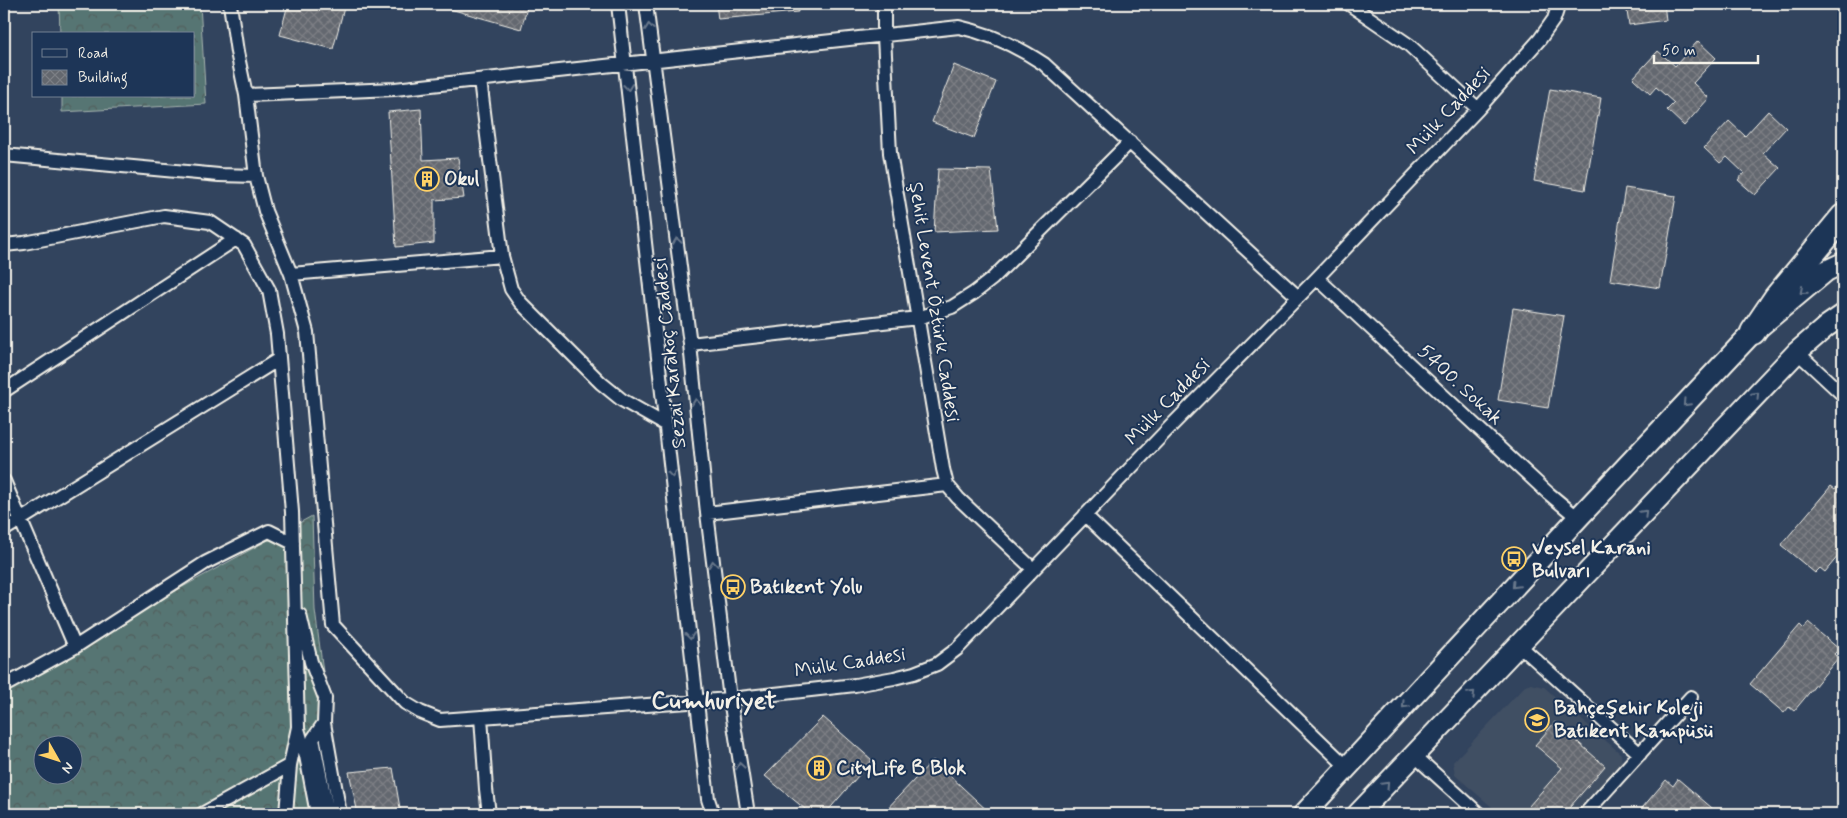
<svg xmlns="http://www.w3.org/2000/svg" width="1847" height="818" font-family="Mynerve,sans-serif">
	<defs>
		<pattern id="forest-crowns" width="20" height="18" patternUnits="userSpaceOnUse" patternTransform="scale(1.25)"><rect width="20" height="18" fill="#577573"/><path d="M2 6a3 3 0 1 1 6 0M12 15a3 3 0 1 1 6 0" fill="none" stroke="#505e5c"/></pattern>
		<pattern id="building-cross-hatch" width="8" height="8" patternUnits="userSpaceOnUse" patternTransform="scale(1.25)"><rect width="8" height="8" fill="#64686f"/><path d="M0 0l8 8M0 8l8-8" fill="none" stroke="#7b7e84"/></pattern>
	</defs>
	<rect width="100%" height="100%" fill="#32445e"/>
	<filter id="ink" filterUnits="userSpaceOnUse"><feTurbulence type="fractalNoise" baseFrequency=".02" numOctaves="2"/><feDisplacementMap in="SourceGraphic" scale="10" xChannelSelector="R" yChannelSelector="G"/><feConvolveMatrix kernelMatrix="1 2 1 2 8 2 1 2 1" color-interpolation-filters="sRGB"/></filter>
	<g filter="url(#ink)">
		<path fill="#414f63" d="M 1531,684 L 1544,687 L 1621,754 L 1622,765 L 1578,814 L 1500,814 L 1455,775 L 1453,762 L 1525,686 Z"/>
		<path fill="url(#forest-crowns)" stroke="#a6b3ae" fill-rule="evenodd" d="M 59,4 L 200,4 L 206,104 L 62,112 L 62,96 L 194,96 L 194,34 L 60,34 Z
			M 312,516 L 315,610 L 336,772 L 344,814 L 4,814 L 4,685 ZM 42,746 L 72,746 L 72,776 L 42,776 Z"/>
		<path fill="url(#building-cross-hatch)" stroke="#f4f1e8" d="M 288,4 L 345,4 L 333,49 L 280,35 Z
			M 444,4 L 528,4 L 521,29 L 443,7 Z
			M 716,4 L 797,4 L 798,12 L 718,19 Z
			M 1626,4 L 1664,4 L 1666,20 L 1629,25 Z
			M 1698,41 L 1716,58 L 1693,83 L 1709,98 L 1684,126 L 1667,110 L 1674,103 L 1656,87 L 1650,94 L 1633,78 L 1658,51 L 1675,66 Z
			M 954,65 L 996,82 L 974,138 L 932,122 Z
			M 1550,89 L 1601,98 L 1585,190 L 1534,181 Z
			M 421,109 L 423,160 L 458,158 L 464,198 L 434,200 L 434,243 L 396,247 L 388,112 Z
			M 1768,111 L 1786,128 L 1763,153 L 1780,168 L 1755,195 L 1738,180 L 1744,173 L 1727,157 L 1720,163 L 1704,148 L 1729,121 L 1745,136 Z
			M 938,169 L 991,170 L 998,229 L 934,232 Z
			M 1625,188 L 1676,196 L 1660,288 L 1610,280 Z
			M 1513,308 L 1564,316 L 1548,408 L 1498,400 Z
			M 1843,479 L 1843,550 L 1825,572 L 1820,568 L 1815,573 L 1781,545 L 1831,486 L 1835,489 Z
			M 1808,623 L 1839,649 L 1834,654 L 1838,658 L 1794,711 L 1789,707 L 1784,713 L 1750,684 L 1800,625 L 1804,629 Z
			M 823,717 L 872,760 L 825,814 L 811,814 L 765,776 Z
			M 1555,722 L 1605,766 L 1564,814 L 1522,814 L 1562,768 L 1535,745 Z
			M 933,760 L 991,814 L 882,814 Z
			M 393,768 L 401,814 L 358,814 L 349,772 Z
			M 1678,779 L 1719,814 L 1637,814 L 1666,780 L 1673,786 Z"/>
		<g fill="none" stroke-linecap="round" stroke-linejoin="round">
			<g stroke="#f4f1e8" stroke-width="16">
				<path id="street" d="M 230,4 L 237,52 L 246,95 L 256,176 L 265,211 L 291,274 L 307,332 L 333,625 L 405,703 L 420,712 L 440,720 L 730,699 L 855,685 L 894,678 L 914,673 L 937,664 L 957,649 L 1172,425 L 1317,278 L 1478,109 L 1540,39 L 1554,19 L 1559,4
					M 618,4 L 708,799 L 713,814
					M 646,4 L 690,344 L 707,513 L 730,699 L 748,814
					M 884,4 L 884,36 L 890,153 L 943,469 L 947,485 L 958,498 L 1033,569
					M 1349,4 L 1409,45 L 1478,109
					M 480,80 L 502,256 L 511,289 L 520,302 L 601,383 L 622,400 L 666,425
					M 246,95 L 395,89 L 959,27 C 991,34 1017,46 1044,64 L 1298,297
					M 4,155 L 219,175 L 256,176
					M 4,245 L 24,243 L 164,216 L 210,222 L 244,245 L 269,290 L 277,334 L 292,512 L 298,727 L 290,765 L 286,814
					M 291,274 L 502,256
					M 1317,278 L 1548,493 L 1578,518
					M 690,344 L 918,318 L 952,307 L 974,293 L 992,279 L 1130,142
					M 1797,352 L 1843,395
					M 4,391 L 236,239
					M 4,481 L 75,647
					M 707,513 L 947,485
					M 1085,515 L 1347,767
					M 4,530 L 279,359
					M 300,615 L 311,662 L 325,698 L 324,723 L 313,739 L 328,814
					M 1519,645 L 1640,754
					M 4,686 L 75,647 L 205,563 L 269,531 L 293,543
					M 481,717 L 486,789 L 489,814
					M 324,723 L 340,814
					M 298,729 L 306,756 L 317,814
					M 1414,755 L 1479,814
					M 202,814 L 290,765
					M 1585,814 L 1691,697"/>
			</g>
			<g stroke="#f4f1e8" stroke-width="24">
				<path id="primary" d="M 1304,814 L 1578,518 L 1753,332 L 1826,271 L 1843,263
					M 1358,814 L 1797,352 L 1827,326 L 1843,315"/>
			</g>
			<g stroke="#f4f1e8" stroke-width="28">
				<path id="highway" d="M 1753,332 L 1776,298 L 1843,217"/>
			</g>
			<use href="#street" stroke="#1d3557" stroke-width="12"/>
			<use href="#primary" stroke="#1d3557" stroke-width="20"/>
			<use href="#highway" stroke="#1d3557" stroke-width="24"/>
		</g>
		<defs><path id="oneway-chevron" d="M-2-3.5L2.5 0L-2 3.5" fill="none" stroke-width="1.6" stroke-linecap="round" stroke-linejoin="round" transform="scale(1.25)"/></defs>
		<g stroke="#68778a">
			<use href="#oneway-chevron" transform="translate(649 27) rotate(-96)"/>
			<use href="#oneway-chevron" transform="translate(628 87) rotate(84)"/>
			<use href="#oneway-chevron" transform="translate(677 241) rotate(-98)"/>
			<use href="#oneway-chevron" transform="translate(1803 291) rotate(140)"/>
			<use href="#oneway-chevron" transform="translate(1756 395) rotate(-46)"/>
			<use href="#oneway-chevron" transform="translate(696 402) rotate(-95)"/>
			<use href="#oneway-chevron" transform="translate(1686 403) rotate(133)"/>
			<use href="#oneway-chevron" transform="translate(672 474) rotate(84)"/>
			<use href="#oneway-chevron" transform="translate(1644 513) rotate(-46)"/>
			<use href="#oneway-chevron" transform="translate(713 564) rotate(-97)"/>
			<use href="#oneway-chevron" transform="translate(1515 585) rotate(133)"/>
			<use href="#oneway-chevron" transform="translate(690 636) rotate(84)"/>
			<use href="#oneway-chevron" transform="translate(1472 694) rotate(-46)"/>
			<use href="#oneway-chevron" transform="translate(1405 705) rotate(133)"/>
			<use href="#oneway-chevron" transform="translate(740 766) rotate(-99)"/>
			<use href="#oneway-chevron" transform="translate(1386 785) rotate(-47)"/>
		</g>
	</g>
	<defs>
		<g id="building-ring" transform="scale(1.25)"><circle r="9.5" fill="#1d3557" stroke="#ffd166" stroke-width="1.5"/><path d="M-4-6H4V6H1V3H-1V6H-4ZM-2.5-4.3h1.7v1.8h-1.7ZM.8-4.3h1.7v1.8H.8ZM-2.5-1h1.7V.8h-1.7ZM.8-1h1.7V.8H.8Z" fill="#ffd166"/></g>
		<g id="bus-ring" transform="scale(1.25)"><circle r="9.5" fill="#1d3557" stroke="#ffd166" stroke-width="1.5"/><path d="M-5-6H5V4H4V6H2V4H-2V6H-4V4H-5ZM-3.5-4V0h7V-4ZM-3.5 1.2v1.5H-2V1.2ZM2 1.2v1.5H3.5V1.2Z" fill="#ffd166"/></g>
		<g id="school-ring" transform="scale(1.25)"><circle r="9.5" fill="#1d3557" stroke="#ffd166" stroke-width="1.5"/><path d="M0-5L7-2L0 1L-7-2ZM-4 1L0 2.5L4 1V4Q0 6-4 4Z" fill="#ffd166"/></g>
	</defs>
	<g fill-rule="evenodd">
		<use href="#building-ring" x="427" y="179"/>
		<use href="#bus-ring" x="1514" y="559"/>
		<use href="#bus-ring" x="733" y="587"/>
		<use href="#school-ring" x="1537" y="720"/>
		<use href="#building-ring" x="819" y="768"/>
	</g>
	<g text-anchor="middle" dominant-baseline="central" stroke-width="4" stroke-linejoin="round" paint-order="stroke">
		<g font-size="20" fill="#f4f1e8" stroke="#1d3557">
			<text transform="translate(1449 111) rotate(-47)">Mülk Caddesi</text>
			<text transform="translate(934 302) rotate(81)">Şehit Levent Öztürk Caddesi</text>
			<text transform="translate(670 353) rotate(-96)">Sezai Karakoç Caddesi</text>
			<text transform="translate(1460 385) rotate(43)">5400. Sokak</text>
			<text transform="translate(1168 402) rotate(-46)">Mülk Caddesi</text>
			<text transform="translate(850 663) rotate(-9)">Mülk Caddesi</text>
		</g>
		<g font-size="20" font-weight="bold" fill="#f4f1e8" stroke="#1d3557" text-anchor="start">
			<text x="444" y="179">Okul</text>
			<text x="1532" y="548">Veysel Karani<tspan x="1532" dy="23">Bulvarı</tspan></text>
			<text x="750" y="587">Batıkent Yolu</text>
			<text x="1554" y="708">Bahçeşehir Koleji<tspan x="1554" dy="23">Batıkent Kampüsü</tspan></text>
			<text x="836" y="768">CityLife B Blok</text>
		</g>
		<g font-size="25" font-weight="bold" fill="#f4f1e8" stroke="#1d3557">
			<text x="714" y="701">Cumhuriyet</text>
		</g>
	</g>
	<rect width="1847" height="818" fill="none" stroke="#1d3557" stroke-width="20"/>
	<rect x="10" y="10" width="1827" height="798" fill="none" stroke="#f4f1e8" stroke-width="2" filter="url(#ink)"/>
	<rect x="32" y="32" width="162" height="65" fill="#1d3557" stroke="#738091"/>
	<rect x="42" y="49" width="25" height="8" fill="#1d3557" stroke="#738091"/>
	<text x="78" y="58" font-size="15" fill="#f4f1e8">Road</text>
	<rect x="42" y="70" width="25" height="15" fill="url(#building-cross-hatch)" stroke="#738091"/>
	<text x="78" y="82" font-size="15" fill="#f4f1e8">Building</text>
	<g transform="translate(58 760) rotate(129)"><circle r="24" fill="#1d3557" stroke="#738091"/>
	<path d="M0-4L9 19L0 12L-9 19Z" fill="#ffd166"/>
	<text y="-8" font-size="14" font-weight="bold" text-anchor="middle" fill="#f4f1e8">N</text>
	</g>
	<path d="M1654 55v8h104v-8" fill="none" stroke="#f4f1e8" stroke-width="2.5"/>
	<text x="1662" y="55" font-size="15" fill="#f4f1e8" stroke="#1d3557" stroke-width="4" paint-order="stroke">50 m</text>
</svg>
